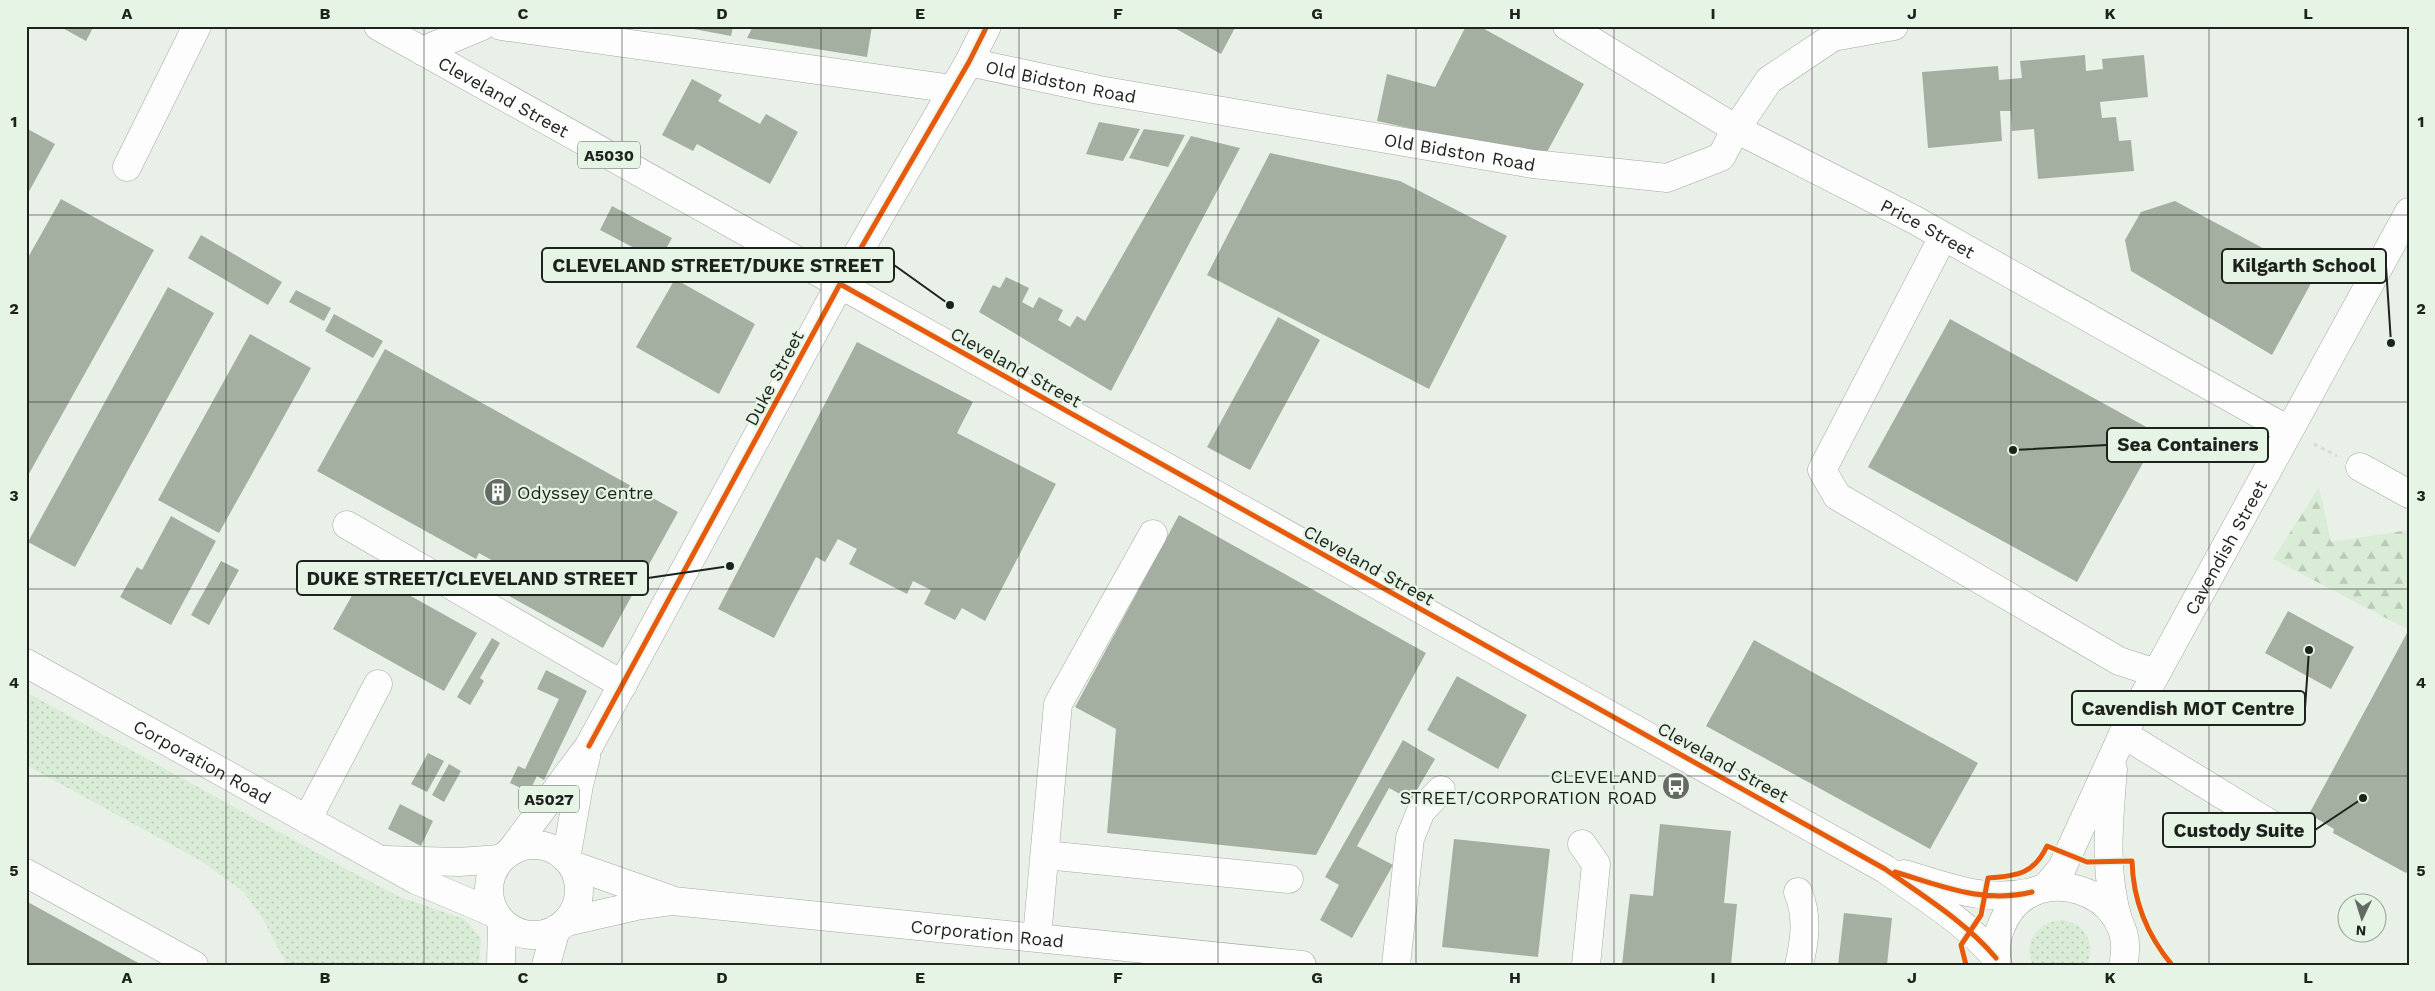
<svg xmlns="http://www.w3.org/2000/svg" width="2435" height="991" font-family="'Work Sans',sans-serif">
	<defs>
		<pattern id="grass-dots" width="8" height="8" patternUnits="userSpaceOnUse" patternTransform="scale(1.25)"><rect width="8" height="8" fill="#d8ecd6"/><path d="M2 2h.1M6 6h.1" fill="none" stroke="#b9cab7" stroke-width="1.8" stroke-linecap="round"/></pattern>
		<pattern id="forest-firs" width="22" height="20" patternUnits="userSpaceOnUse" patternTransform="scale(1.25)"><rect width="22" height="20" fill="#d8ecd6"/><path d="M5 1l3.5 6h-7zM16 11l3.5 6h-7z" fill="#b9cab7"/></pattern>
	</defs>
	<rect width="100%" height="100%" fill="#e9f0e8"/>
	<path fill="url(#grass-dots)" d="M 26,692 L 348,870 L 400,897 L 464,919 L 481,938 L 479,965 L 287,965 L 263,919 L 244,892 L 203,862 L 26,765 Z
		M 2061,920 C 2084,923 2095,941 2088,963 L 2033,965 C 2022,942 2038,922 2061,920 Z"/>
	<path fill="url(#forest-firs)" d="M 2319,487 L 2331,542 L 2409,530 L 2409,630 L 2273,559 Z"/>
	<path fill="#a4afa2" d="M 59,26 L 94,26 L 86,41 Z
		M 678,26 L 733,26 L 731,36 Z
		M 753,26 L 872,26 L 867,57 L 747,38 Z
		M 1171,26 L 1236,26 L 1221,54 Z
		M 1466,26 L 1479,26 L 1584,84 L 1547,152 L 1476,143 L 1377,121 L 1387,74 L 1435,87 Z
		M 2085,55 L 2086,71 L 2103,69 L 2102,59 L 2144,55 L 2148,97 L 2100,102 L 2102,118 L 2116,117 L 2119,141 L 2131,140 L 2134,171 L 2038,179 L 2034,129 L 2012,131 L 2011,111 L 2000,111 L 2002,141 L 1928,148 L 1922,72 L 1998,66 L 1999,80 L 2022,78 L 2020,61 Z
		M 692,79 L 722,95 L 718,101 L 760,124 L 766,114 L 798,132 L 770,184 L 697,144 L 693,151 L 662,135 Z
		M 1099,122 L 1140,129 L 1123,161 L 1086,154 Z
		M 26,128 L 55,144 L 26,197 Z
		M 1144,129 L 1185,135 L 1168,167 L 1129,158 Z
		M 1191,136 L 1240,148 L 1111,391 L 979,312 L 993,285 L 1000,288 L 1006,277 L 1029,288 L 1022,302 L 1033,308 L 1039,297 L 1063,310 L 1058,320 L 1070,327 L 1077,316 L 1085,321 Z
		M 1270,153 L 1400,181 L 1507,236 L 1429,389 L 1207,275 Z
		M 61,199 L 154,250 L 26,479 L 26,261 Z
		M 2175,201 L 2315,276 L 2272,355 L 2131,271 L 2125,240 L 2141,212 Z
		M 612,206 L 672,238 L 659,261 L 600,230 Z
		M 201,235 L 282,282 L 268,305 L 188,258 Z
		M 675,279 L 755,324 L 719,394 L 636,347 Z
		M 168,287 L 214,313 L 75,567 L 28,542 Z
		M 296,290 L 331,308 L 324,321 L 289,302 Z
		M 334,314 L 383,341 L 373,358 L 325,331 Z
		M 1278,317 L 1320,340 L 1250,470 L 1207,447 Z
		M 1950,319 L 2159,434 L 2077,582 L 1868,467 Z
		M 250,334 L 311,368 L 219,533 L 158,500 Z
		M 857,342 L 973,402 L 957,433 L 1056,484 L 985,621 L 962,608 L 955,620 L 924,604 L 931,590 L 913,581 L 907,594 L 849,564 L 857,549 L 838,539 L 825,562 L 816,557 L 774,638 L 718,609 Z
		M 385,349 L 678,512 L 603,648 L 509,596 L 520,576 L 479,553 L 476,559 L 317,471 Z
		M 1179,515 L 1426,653 L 1316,855 L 1107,833 L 1116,729 L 1075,707 Z
		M 171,516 L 216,541 L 171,625 L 120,597 L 137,567 L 142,570 Z
		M 221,561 L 239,570 L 209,625 L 191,615 Z
		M 366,571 L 477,633 L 444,691 L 333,629 Z
		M 2288,611 L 2354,647 L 2331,689 L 2265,653 Z
		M 2407,633 L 2409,868 L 2406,873 L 2333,833 L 2334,829 L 2309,814 Z
		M 492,638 L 500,643 L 480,678 L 484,681 L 470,705 L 457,697 Z
		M 1754,640 L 1978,763 L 1930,849 L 1706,726 Z
		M 546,670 L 587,691 L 544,780 L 537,776 L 529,792 L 510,783 L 518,766 L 525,769 L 559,699 L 537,689 Z
		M 1457,676 L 1527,715 L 1498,769 L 1427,730 Z
		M 1403,740 L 1435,759 L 1411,800 L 1389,788 L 1357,846 L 1393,865 L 1352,938 L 1320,920 L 1339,885 L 1325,877 Z
		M 428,753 L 444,761 L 427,792 L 411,784 Z
		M 449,764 L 461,771 L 444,802 L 432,795 Z
		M 400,804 L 433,821 L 421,846 L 388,829 Z
		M 1660,824 L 1731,831 L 1724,903 L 1737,904 L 1731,965 L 1622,965 L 1630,894 L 1653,896 Z
		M 1454,839 L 1550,849 L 1538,957 L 1442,947 Z
		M 26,901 L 142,965 L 26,965 Z
		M 1844,913 L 1892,918 L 1887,965 L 1838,965 Z"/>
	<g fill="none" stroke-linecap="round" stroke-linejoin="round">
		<g stroke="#a4a9a3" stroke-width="29">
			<g id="minor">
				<path d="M 501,26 L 953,89"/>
				<path id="s1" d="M 1567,26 L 1736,129 L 1913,219 L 2288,430"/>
				<path d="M 422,51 L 482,26"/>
				<path id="s2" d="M 969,62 L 1099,90 L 1533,164 L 1667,178 L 1721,157 L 1736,129 L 1769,80 L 1833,37 L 1894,26"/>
				<path d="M 127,167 L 197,26"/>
				<path d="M 1943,237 L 1822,470 L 1837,496 L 2119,661 L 2156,673"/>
				<path d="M 2360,467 L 2409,494"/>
				<path d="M 347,525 L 623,685"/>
				<path d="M 2123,734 L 2282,831"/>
				<path d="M 2113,769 C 2109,821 2103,872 2119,923"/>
				<path d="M 307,820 L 378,684"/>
				<path d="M 1582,844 L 1596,864 L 1586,965"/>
				<path d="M 1045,855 L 1289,879"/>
				<path d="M 26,873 L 194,965"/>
				<path id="s3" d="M 2046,887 L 2062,868 L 2123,734 L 2409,212"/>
				<path d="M 1798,892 C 1808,916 1805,940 1799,965"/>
				<path d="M 1037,937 L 1058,704 L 1153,534"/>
				<path d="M 1396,965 L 1410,838 L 1421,811 L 1441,790"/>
			</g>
		</g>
		<g stroke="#a4a9a3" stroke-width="29">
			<g id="major">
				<path id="s4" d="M 378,26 L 1885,869 C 1923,896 1966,922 1996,958"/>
				<path id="s5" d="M 26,663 L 416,880 L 494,913"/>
				<circle cx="534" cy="890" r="45"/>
				<path d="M 510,852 L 589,746 L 840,284 L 969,62 L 987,26"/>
				<path d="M 566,859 L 579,785 L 586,757"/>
				<path d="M 385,860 L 459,862 L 500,859"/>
				<path d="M 572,865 L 669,899"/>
				<path d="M 1904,874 C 1949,887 1985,903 2032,892"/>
				<path id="s6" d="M 566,922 L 636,906 L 673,901 L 1302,965"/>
				<path d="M 501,965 L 502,922"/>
				<path d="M 546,965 L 556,929"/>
				<path d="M 1998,965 C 1994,952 1996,939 2001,927 C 2028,854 2142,889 2123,965"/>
			</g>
		</g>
		<path stroke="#d8dbd8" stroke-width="3" stroke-dasharray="4 4" stroke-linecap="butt" d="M 2314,444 L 2337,456"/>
		<use href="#minor" stroke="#fcfdfc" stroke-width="28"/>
		<use href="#major" stroke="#fcfdfc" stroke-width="28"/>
		<g stroke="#e6f4e5" stroke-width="8">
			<path id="cycleway" d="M 840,284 L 1885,869 C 1923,896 1966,922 1996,958
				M 589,746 L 840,284 L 969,62 L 987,26
				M 1895,872 C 1942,886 1983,904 2032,892
				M 1966,965 L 1961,945 L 1981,915 L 1988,878 C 2017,876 2034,874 2047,846 L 2087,862 L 2132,861 C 2133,900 2147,935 2172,965"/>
		</g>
		<use href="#cycleway" stroke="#e8590c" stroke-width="5"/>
	</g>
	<path fill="none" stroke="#1d221d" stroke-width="1" stroke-opacity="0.55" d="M 226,26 L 226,965M 424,26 L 424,965M 622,26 L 622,965M 821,26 L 821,965M 1019,26 L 1019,965M 1218,26 L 1218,965M 1416,26 L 1416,965M 1614,26 L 1614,965M 1812,26 L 1812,965M 2011,26 L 2011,965M 2209,26 L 2209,965M 26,215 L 2409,215M 26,402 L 2409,402M 26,589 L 2409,589M 26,776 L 2409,776"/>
	<defs>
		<g id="building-disc" transform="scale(1.4375)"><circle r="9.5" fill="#646a64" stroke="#e6f4e5"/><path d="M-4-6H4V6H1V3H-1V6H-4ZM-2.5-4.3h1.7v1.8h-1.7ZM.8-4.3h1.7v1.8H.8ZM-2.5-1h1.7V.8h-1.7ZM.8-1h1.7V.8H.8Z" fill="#fff"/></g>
		<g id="bus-disc" transform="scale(1.4375)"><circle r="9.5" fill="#646a64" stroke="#e6f4e5"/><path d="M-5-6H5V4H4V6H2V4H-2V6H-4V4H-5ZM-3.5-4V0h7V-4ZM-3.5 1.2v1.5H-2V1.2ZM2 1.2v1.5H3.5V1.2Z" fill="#fff"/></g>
	</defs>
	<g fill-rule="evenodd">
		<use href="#building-disc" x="498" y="492"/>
		<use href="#bus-disc" x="1676" y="786"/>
	</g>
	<g text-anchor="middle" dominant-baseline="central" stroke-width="4.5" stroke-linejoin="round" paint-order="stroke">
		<g fill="#e6f4e5" stroke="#596159" stroke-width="1">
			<rect x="578" y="141.5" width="62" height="27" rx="4"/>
			<rect x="519" y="785.5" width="60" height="27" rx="4"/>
		</g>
		<g font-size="16" font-weight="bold" fill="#1d221d">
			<text x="609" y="155">A5030</text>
			<text x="549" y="799">A5027</text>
		</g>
		<g font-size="18" fill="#1d221d" stroke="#e6f4e5">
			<text stroke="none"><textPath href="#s2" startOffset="94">Old Bidston Road</textPath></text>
			<text stroke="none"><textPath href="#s4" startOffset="144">Cleveland Street</textPath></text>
			<text stroke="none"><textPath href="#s2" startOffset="499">Old Bidston Road</textPath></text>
			<text stroke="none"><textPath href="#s1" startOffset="414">Price Street</textPath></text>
			<text transform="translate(1016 367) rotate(29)">Cleveland Street</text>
			<text transform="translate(774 378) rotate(-62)">Duke Street</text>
			<text stroke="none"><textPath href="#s3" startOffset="385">Cavendish Street</textPath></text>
			<text transform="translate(1369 565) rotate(29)">Cleveland Street</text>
			<text stroke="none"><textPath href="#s5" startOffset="202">Corporation Road</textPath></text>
			<text transform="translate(1723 762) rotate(29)">Cleveland Street</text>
			<text stroke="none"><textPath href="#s6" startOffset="425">Corporation Road</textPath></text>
		</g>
		<g font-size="18" fill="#1d221d" stroke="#e6f4e5" text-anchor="start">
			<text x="517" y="492">Odyssey Centre</text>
			<text x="1657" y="776" text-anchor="end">CLEVELAND<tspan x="1657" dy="21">STREET/CORPORATION ROAD</tspan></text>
		</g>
	</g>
	<path fill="none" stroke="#1d221d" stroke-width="2" d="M950 305L894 265M2391 343L2386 266M2013 450L2107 445M730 566L648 578M2309 650L2305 708M2363 798L2315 830"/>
	<g fill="#1d221d" stroke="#e6f4e5" stroke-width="2">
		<circle cx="950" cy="305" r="5"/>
		<circle cx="2391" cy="343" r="5"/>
		<circle cx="2013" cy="450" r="5"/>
		<circle cx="730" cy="566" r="5"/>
		<circle cx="2309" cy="650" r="5"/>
		<circle cx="2363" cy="798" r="5"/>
	</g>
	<g fill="#e6f4e5" stroke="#1d221d" stroke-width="2">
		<rect x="542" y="248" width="352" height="34" rx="5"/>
		<rect x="2222" y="249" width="164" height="34" rx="5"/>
		<rect x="2107" y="428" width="161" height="34" rx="5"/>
		<rect x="297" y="561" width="351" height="34" rx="5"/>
		<rect x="2072" y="691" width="233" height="34" rx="5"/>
		<rect x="2163" y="813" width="152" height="34" rx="5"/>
	</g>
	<g font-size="19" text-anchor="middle" font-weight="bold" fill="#1d221d">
		<text x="718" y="272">CLEVELAND STREET/DUKE STREET</text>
		<text x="2304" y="272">Kilgarth School</text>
		<text x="2188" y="451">Sea Containers</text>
		<text x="472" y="585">DUKE STREET/CLEVELAND STREET</text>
		<text x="2188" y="715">Cavendish MOT Centre</text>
		<text x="2239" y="837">Custody Suite</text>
	</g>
	<rect width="2435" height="991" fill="none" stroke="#e6f4e5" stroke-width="55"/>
	<g transform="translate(2362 918) rotate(184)"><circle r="24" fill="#e6f4e5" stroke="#96a095"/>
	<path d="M0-4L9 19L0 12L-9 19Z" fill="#646a64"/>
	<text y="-8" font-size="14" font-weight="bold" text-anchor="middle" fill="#1d221d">N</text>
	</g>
	<rect x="28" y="28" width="2380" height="936" fill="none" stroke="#1d221d" stroke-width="2"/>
	<g font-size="16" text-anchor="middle" font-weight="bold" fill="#1d221d">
		<text x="127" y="19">A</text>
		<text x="325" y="19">B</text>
		<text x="523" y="19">C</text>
		<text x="722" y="19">D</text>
		<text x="920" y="19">E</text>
		<text x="1118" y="19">F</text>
		<text x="1317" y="19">G</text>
		<text x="1515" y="19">H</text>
		<text x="1713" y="19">I</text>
		<text x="1912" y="19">J</text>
		<text x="2110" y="19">K</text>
		<text x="2308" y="19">L</text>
		<text x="14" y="127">1</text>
		<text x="2421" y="127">1</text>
		<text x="14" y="314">2</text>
		<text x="2421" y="314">2</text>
		<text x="14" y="501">3</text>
		<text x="2421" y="501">3</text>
		<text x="14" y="688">4</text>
		<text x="2421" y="688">4</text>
		<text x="14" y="876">5</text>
		<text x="2421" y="876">5</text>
		<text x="127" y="983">A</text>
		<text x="325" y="983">B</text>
		<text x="523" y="983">C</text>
		<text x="722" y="983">D</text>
		<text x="920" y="983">E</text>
		<text x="1118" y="983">F</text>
		<text x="1317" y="983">G</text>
		<text x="1515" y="983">H</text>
		<text x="1713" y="983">I</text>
		<text x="1912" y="983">J</text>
		<text x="2110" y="983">K</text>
		<text x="2308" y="983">L</text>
	</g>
</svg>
